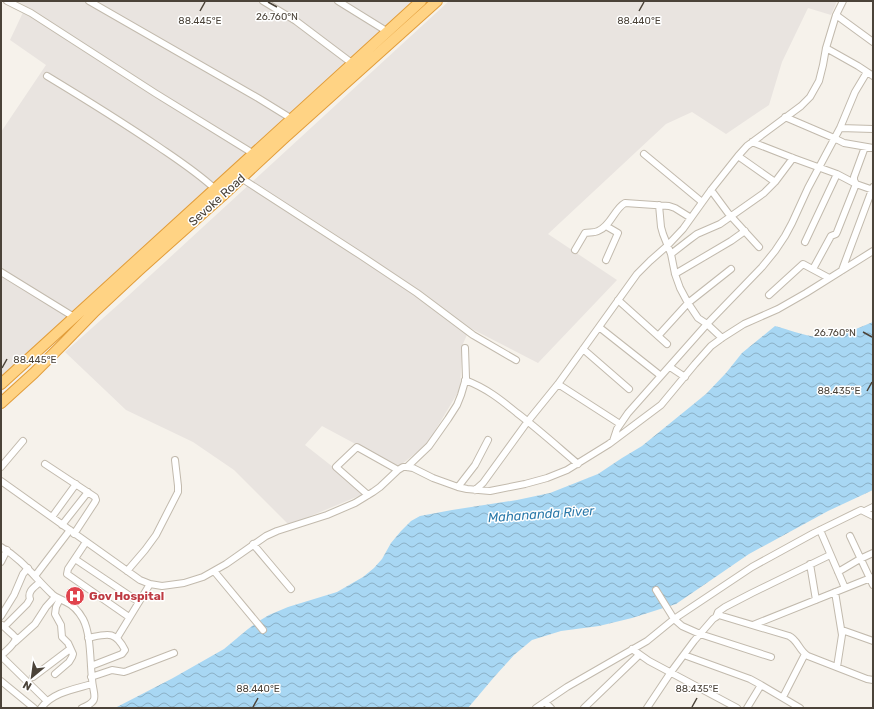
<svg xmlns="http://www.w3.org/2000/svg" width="874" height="709" font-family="Rubik,sans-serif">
	<defs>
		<pattern id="water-waves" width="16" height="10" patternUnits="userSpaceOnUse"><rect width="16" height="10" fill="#a8d7f3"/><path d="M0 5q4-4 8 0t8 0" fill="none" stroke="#8bb0c6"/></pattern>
	</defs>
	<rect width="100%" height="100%" fill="#f6f2eb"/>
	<path fill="#e9e4e0" d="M 17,1 L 428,1 L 409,19 L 238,165 L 1,381 L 1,132 L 46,65 L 10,40 L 26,6 Z
		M 449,1 L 837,1 L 831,15 L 808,8 L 782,62 L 769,105 L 726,134 L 692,112 L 666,124 L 548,234 L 617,280 L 538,363 L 470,328 L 462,346 L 460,389 L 427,444 L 397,468 L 363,448 L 322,426 L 305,445 L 366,493 L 289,525 L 234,470 L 193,442 L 126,410 L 65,352 L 129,295 Z"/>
	<path fill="url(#water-waves)" d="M 873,322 L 873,490 L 828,511 L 749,554 L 676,604 L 632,618 L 599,626 L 561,631 L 532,640 L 514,655 L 495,676 L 468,708 L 115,708 L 173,678 L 224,649 L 248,629 L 259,621 L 269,615 L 288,607 L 337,592 L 363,577 L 374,568 L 382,559 L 391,543 L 401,531 L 411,521 L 420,516 L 452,510 L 517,500 L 550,493 L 598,474 L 622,458 L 642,446 L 706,394 L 726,373 L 742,353 L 775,326 C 786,329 805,336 817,337 C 835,338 856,329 873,322 Z"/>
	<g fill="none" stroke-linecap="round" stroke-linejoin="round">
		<g stroke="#c2baad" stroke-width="8">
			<path id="minor" d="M 7,1 L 31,13 L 155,93 L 254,154
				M 89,1 L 258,98 L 292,119
				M 263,1 L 296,21 L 353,64
				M 338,1 L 388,32
				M 836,15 L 873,42
				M 826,48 L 858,66 L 873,76
				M 47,76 C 85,99 122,122 159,147 C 178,160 198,173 215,189
				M 785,117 L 834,138 L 844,143 L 873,148
				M 840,128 L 873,129
				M 752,142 L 793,158 L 837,174 L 856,184 L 873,190
				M 644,154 L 702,202
				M 738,156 L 775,182
				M 241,178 L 360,255 L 417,293 L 473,335 L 516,360
				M 711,190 L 728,213 L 759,247
				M 659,205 L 661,227 L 663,234 L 671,254 L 675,274 L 680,288 L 688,303 L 698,318 L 707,324 L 722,338
				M 606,226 L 618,233 L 606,260
				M 805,242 L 837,174
				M 575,250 L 585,233 C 589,232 594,233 598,231 C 611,226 614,209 625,203 L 669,206 L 675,208 L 691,218
				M 671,254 L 689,240 L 697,234 L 720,224 L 764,193 L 775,182 L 793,158
				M 813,269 L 831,236 L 836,234 L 837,232 L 856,184 L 854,180 L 854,177 L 865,147
				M 842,270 L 873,187
				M 1,272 L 74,317
				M 675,274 L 731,241 L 745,231
				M 769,295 L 803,264 L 829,278
				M 618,300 L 667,344
				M 599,327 L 661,376
				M 658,336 L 688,303 L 731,269
				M 583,349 L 629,389
				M 670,367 L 685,377
				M 465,380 C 486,388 500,399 517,413 C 538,429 558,447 578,464
				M 558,384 L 620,424
				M 613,441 L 617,429 L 628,413 L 707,324 L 762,267 L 775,251 L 785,236 L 792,223 L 808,188 L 840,128 L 855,92 L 867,72
				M 45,464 L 95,497 L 96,500 L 95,502 L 74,534
				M 1,467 L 23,441
				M 407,467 L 429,446 L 448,419 L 457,405 L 461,395 L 466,378 L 465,348
				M 1,481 L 140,580 L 150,584 L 162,586 L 184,583 L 203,577 L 226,564 L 266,536 L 277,531 L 327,515 L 355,503 L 373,492 L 380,487 L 398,470 L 403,467 L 407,467 L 413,468 L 433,478 L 458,487 L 467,489 L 490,491 L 525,484 L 547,478 L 567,470 L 609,444 L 661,405 L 695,364 L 711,346 L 722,338 L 744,324 L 778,309 L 806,293 L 873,251
				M 458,487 L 475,465 L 488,440
				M 475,490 L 483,483 L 528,421 L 558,384 L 637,274 L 650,261 L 667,246 L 683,229 L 711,190 L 738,156 L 747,146 L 801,106 L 810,97 L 819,81 L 823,65 L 826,48 L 836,15 L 843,1
				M 368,495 L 336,467 L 357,447 L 398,470
				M 865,511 L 873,507
				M 52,517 L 76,484
				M 62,525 L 88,492
				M 820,530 L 845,588
				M 850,536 L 873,585
				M 86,542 L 68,569 L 67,574 L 129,617
				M 253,544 L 291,589
				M 1,547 C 22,559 35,578 52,594 C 56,598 61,599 66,602 C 73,605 79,612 83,619 C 91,634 90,661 92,679 C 93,696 101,700 82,708
				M 75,559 L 139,602
				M 1,562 L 7,550
				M 810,564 L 816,600
				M 127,571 L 145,550 L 156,535 L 178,492 L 178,486 L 175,460
				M 214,571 L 263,630
				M 838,572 L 860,559 L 873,553
				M 35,576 L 70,530
				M 656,590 L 674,619 L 682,626 L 700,634 L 771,657
				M 835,592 L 842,635 L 837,667
				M 1,616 L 14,595 L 23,574 L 28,568
				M 716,617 L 718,612 L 725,607 L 752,593 L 830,555
				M 753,625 L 873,577
				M 4,627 L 27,604 L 30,599 C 27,591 35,587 40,582
				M 842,630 L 873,641
				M 88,638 C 107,634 115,630 125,650 L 122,654 L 91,666
				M 117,638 L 150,584
				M 15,642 L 35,624 L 46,607 L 55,597
				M 632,649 L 649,661 L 737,708
				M 684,655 L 750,679 L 761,685 L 800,708
				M 1,656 L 47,701
				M 1,656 C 6,650 14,646 16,638 L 13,635 L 2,625
				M 55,674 L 69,662 L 72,657 L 73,654 L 68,643 L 62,637 L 61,625 L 55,614 L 56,607 L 60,599
				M 33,677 L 70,649
				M 91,677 L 112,670 L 124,672 L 127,671 L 174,653
				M 1,681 L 34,708
				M 783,697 L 805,654
				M 545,702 L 551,708
				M 41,708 C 53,692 75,689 92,684
				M 536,708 L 567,687 L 647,641 L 674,619 L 752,567 L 814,533 L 861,510 L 873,516
				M 584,708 L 639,655
				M 647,708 L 671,672 L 694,641 L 713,619 L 719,615 L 722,616 L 789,636 C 798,640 799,651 808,656 L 867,679 L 873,680
				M 747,708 L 761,685"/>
		</g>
		<g stroke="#e29d3a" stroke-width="12">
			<path id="trunk" d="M 1,384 L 421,1
				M 1,403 L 34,373 L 65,342 L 95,311 L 139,270 L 222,196 L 283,139 L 437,1"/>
		</g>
		<use href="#minor" stroke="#fff" stroke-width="6"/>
		<use href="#trunk" stroke="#ffd384" stroke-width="10"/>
	</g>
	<path fill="none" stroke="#4b4339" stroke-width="1.5" d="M 268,2 L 277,7M 200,11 L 205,2M 639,11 L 644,2M 863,332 L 872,337M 2,368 L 7,359M 867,391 L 872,382M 253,707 L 258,698M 692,707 L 697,698"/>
	<defs>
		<g id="hospital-disc" transform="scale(1)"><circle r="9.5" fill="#e0444e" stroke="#fff"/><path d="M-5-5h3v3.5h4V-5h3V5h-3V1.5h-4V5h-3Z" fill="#fff"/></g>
	</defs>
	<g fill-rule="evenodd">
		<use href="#hospital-disc" x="75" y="596"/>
	</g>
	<g text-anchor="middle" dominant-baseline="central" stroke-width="3" stroke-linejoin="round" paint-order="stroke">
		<g font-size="12" fill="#4b4339" stroke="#fff">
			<text transform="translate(217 200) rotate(-42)">Sevoke Road</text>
		</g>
		<g font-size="12" font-weight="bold" fill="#be3a42" stroke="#fff" text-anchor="start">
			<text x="89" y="596">Gov Hospital</text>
		</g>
		<g font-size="13" font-style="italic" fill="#2a79aa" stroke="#fff">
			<text transform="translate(541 514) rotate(-4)">Mahananda River</text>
		</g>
	</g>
	<g font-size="10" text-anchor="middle" fill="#4b4339" stroke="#fff" stroke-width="3" stroke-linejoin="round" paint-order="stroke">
		<text x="277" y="20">26.760°N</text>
		<text x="200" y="24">88.445°E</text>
		<text x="639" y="24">88.440°E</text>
		<text x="835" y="336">26.760°N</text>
		<text x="35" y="363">88.445°E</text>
		<text x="839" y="394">88.435°E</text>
		<text x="258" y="692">88.440°E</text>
		<text x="697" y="692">88.435°E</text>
	</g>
	<rect width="874" height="709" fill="none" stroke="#4b4339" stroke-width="4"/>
	<g transform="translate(32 677) rotate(209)" stroke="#ffffff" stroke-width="3" paint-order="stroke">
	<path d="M0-3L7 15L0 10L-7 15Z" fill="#4b4339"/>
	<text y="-6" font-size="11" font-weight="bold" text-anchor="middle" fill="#4b4339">N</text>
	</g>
</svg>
